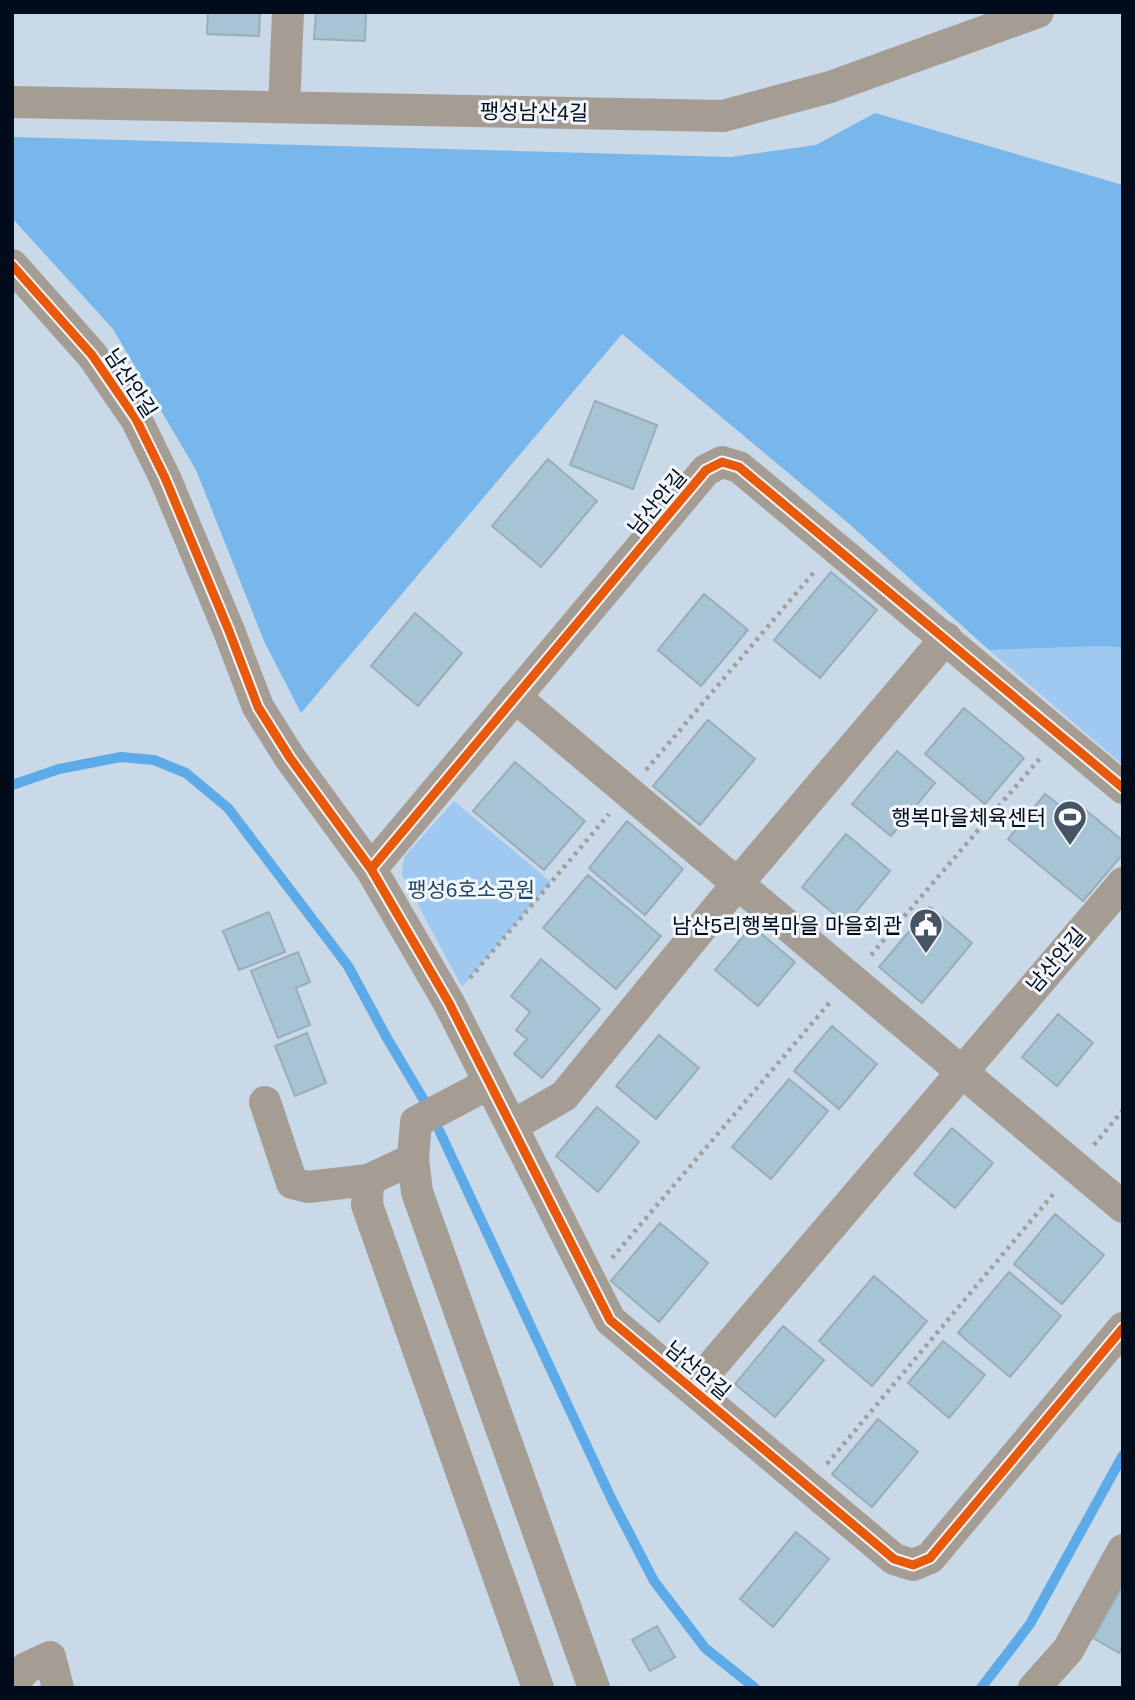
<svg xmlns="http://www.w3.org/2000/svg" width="1135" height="1700" font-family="Arial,'Noto Sans KR',sans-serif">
	<rect width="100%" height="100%" fill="#cad9e8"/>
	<path fill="#9fc9f0" d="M 1105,646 L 1123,648 L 1123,765 L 989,650 Z
		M 454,801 L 551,882 L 462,987 L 402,875 L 404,857 Z"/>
	<path fill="#78b7eb" d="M 875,113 L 1123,185 L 1123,648 L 1105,646 L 989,650 L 847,522 L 622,334 L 301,713 L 264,641 L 196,470 L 113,329 L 12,218 L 12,137 L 731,157 L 816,145 Z"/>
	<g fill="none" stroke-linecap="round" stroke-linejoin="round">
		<path stroke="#5daae9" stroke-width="10" d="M 12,785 L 59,769 L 121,757 L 154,760 L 186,773 L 228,808 L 348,966 L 387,1038 L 425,1102
			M 439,1130 L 612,1500 L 654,1581 L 705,1648 L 755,1688
			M 981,1688 L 1030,1624 L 1123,1455"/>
	</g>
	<path fill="#a7c4d4" stroke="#99adb9" stroke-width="2" d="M 208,12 L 260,12 L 259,36 L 207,34 Z
		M 316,12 L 366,12 L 365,41 L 314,39 Z
		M 595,401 L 657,425 L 633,489 L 570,465 Z
		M 548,459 L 597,501 L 541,567 L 492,526 Z
		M 831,572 L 877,610 L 820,678 L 774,640 Z
		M 704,594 L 748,630 L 701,686 L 658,650 Z
		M 415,613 L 462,653 L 418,706 L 371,666 Z
		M 964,708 L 1024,758 L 985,804 L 925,754 Z
		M 708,720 L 755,759 L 700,825 L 653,786 Z
		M 897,751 L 935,783 L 891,836 L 852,804 Z
		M 515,762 L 585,821 L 544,870 L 473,811 Z
		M 1045,794 L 1069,813 L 1077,803 L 1123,841 L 1123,854 L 1083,901 L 1008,839 Z
		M 627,821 L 683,869 L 645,915 L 589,868 Z
		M 846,834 L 890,871 L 846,924 L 802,887 Z
		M 588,875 L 661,936 L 616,989 L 543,928 Z
		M 930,907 L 972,943 L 922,1003 L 879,967 Z
		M 269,912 L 285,952 L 239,970 L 223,931 Z
		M 752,926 L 795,962 L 758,1006 L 715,970 Z
		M 298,952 L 310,982 L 296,988 L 310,1025 L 278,1038 L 251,971 Z
		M 541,959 L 600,1009 L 542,1078 L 514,1054 L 527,1039 L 516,1030 L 530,1012 L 511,996 Z
		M 1058,1014 L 1093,1043 L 1057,1086 L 1022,1057 Z
		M 832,1026 L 877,1064 L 839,1109 L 794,1071 Z
		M 307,1033 L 326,1083 L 295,1096 L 275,1046 Z
		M 659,1035 L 699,1068 L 656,1119 L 616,1086 Z
		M 789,1079 L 828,1111 L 771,1179 L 732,1147 Z
		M 597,1107 L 639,1142 L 598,1192 L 556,1156 Z
		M 952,1128 L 993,1163 L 955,1208 L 914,1174 Z
		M 1055,1214 L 1104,1255 L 1062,1304 L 1014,1264 Z
		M 660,1223 L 708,1263 L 659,1322 L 611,1281 Z
		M 1009,1272 L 1061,1316 L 1010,1377 L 958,1333 Z
		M 874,1276 L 927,1321 L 872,1386 L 819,1341 Z
		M 783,1326 L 824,1360 L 775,1417 L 735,1384 Z
		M 943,1341 L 985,1375 L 949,1418 L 908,1383 Z
		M 878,1419 L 918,1452 L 872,1507 L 832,1474 Z
		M 796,1532 L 829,1559 L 773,1627 L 740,1599 Z
		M 1123,1585 L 1123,1646 L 1119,1653 L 1093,1638 Z
		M 657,1626 L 675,1657 L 650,1671 L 632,1640 Z"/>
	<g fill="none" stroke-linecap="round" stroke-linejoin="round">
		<path stroke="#a09f9d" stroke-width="4.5" stroke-dasharray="3.5 5" stroke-linecap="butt" d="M 646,770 L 815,571
			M 871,955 L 1041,757
			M 470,978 L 609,814
			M 1094,1145 L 1123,1110
			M 612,1258 L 831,1001
			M 827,1464 L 1055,1192"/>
		<path stroke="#a59d94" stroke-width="32" d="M 12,102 L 723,116 L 830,87 L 1038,12
			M 284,107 L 288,12
			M 12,265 L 92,355 L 136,419 L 165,478 L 229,631 L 258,707 L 290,758 L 371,869 L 449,1003 L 610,1320 L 894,1559 L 913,1565 L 930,1558 L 1123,1328
			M 515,697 L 1123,1207
			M 371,869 L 706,470 L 722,462 L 739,467 L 1123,788
			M 490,1083 L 416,1122 L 413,1159 L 368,1180 L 367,1205 L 538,1688
			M 265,1102 L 292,1183 L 308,1187 L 368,1180
			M 512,1126 L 564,1096 L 738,883 L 946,638
			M 413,1159 L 417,1192 L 594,1688
			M 693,1388 L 1123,883
			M 12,1685 L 26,1668 L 50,1657 L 58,1688
			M 1034,1688 L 1068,1650 L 1123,1550"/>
		<g stroke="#f2f7fc" stroke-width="13">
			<path id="cycleway" d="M 12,265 L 92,355 L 136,419 L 165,478 L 229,631 L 258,707 L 290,758 L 371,869 L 449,1003 L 610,1320 L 894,1559 L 913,1565 L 930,1558 L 1123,1328
				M 371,869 L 706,470 L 722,462 L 739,467 L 1123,788"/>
		</g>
		<use href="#cycleway" stroke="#e8590c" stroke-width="9"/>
	</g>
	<defs>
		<g id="stadium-pin" transform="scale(1.75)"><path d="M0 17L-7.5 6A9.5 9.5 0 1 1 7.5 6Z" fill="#475463" stroke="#f2f7fc"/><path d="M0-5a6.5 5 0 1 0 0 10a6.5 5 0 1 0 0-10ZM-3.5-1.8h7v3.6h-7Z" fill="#fff"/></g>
		<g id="civic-pin" transform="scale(1.75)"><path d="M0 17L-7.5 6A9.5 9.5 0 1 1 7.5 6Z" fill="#475463" stroke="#f2f7fc"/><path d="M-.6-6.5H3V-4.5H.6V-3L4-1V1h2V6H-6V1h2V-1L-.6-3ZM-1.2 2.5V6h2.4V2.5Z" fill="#fff"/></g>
	</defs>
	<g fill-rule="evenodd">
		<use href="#stadium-pin" x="1070" y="817"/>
		<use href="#civic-pin" x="926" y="925"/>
	</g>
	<g text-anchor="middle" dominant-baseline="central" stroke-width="6" stroke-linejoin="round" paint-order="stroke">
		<g font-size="21" fill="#000c1c" stroke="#f2f7fc">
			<text transform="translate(534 112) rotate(1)">팽성남산4길</text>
			<text transform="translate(131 383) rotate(57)">남산안길</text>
			<text transform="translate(657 502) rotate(-50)">남산안길</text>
			<text transform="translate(1056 960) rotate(-49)">남산안길</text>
			<text transform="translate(698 1370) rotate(40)">남산안길</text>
		</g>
		<g font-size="21" fill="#000c1c" stroke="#f2f7fc" text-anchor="end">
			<text x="1046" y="817">행복마을체육센터</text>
			<text x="902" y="925">남산5리행복마을 마을회관</text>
		</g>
		<g font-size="21" fill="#1f4668" stroke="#f2f7fc">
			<text x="471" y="889">팽성6호소공원</text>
		</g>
	</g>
	<rect width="1135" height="1700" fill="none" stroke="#000c1c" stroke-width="28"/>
</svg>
